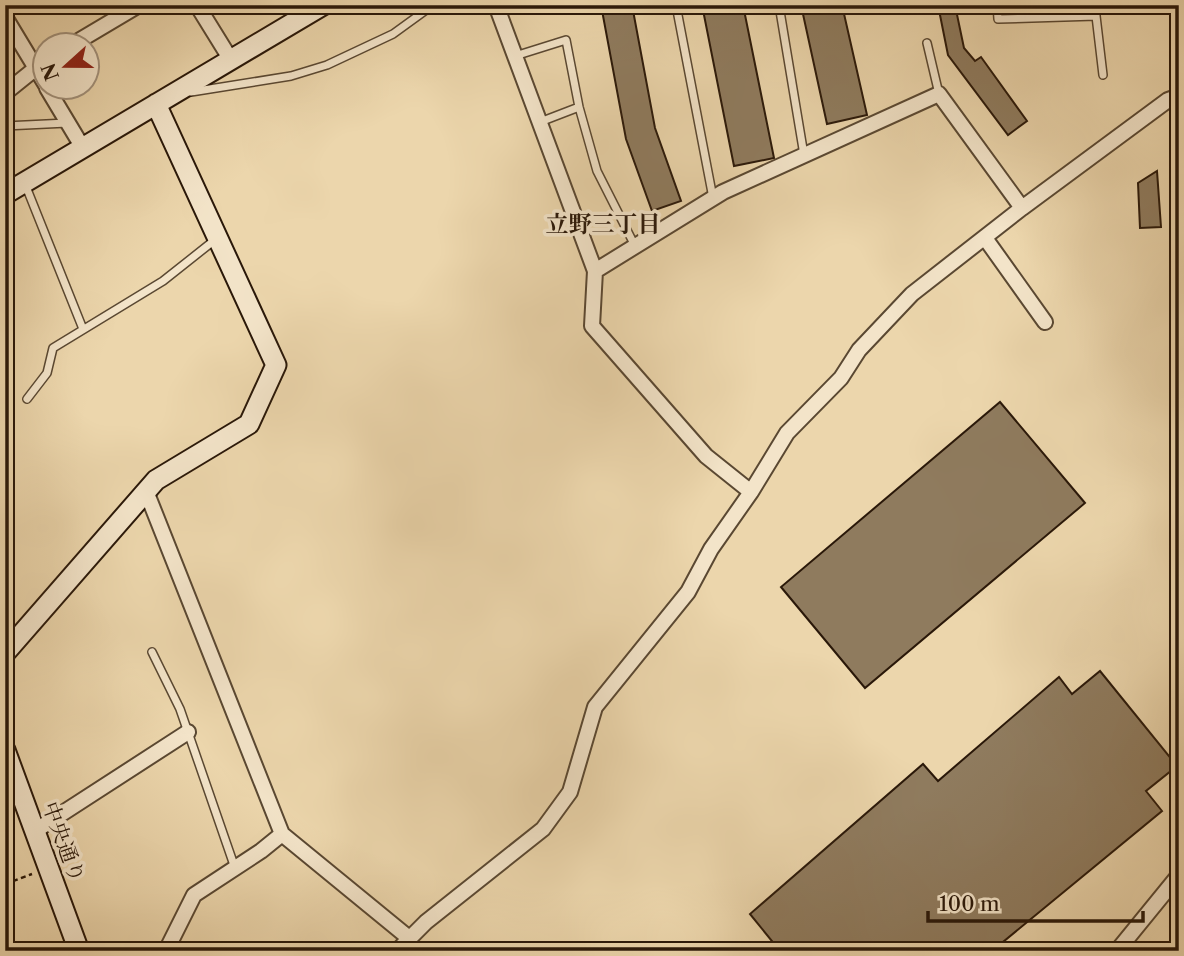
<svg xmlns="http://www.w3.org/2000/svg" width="1184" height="956" font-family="'Libre Caslon Text','Noto Serif JP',serif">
	<rect width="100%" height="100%" fill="#ecd6ac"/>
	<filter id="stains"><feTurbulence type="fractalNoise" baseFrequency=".00286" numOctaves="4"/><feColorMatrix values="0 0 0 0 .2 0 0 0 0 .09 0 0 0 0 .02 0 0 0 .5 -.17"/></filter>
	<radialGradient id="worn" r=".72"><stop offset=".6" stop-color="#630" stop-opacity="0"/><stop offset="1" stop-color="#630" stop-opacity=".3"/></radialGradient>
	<path fill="#8f7b5e" stroke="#2a1809" stroke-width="2" d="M 601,5 L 632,5 L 655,128 L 681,201 L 652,211 L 626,139 Z
		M 702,5 L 743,5 L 774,158 L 734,166 Z
		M 801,5 L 842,5 L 867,115 L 827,124 Z
		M 938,5 L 955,5 L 964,48 L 975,61 L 981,57 L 1027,121 L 1008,135 L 948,55 Z
		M 1157,171 L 1161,227 L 1140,228 L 1138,183 Z
		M 1000,402 L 1085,503 L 865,688 L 781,587 Z
		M 1100,671 L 1177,766 L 1146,791 L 1162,811 L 992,951 L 780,951 L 750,914 L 923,764 L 938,781 L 1059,677 L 1072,694 Z"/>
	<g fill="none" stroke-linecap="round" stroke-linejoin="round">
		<g stroke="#5a4832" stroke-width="10">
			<path id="lane" d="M 676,5 L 713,198
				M 779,5 L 804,155
				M 997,5 L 998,19 L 1096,16 L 1096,5
				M 1096,16 L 1103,75
				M 927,43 L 939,94
				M 515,56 L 566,40 L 579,107 L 597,171 L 635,246
				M 191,92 L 291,76 L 327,65 L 393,34 L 433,5
				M 540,122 L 579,107
				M 5,126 L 67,123
				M 25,184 L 83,329
				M 27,399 L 47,373 L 53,348 L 163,281 L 216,239
				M 152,652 L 180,709 L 235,868"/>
		</g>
		<g stroke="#5a4832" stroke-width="18">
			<path id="street" d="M 197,5 L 231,60
				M 496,5 L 595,271 L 592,326 L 706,456 L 751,492
				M 5,17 L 46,85
				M 70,46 L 139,5
				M 47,88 L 83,148
				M 5,93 L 46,60
				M 985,238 L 1045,322
				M 595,271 L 723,192 L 939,94 L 1022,208
				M 146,491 L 282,834 L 261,851 L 194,895 L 166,951
				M 35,831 L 188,732
				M 282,834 L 409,938
				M 397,951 L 426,922 L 543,829 L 570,792 L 595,707 L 688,592 L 711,549 L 751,492 L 787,433 L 841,378 L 859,350 L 912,294 L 1022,208 L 1168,100 L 1179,96
				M 1117,951 L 1179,875"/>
		</g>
		<g stroke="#2a1809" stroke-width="23">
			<path id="secondary" d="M 5,194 L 323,5
				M 5,653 L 156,480 L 249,424 L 276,365 L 156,104
				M 5,750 L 79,951"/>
		</g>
		<path stroke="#2a1809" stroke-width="2.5" stroke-dasharray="5 3.5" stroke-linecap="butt" d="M 5,884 L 32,874"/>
		<use href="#lane" stroke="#f3e4c9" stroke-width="7"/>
		<use href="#street" stroke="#f3e4c9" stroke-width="14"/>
		<use href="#secondary" stroke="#f3e4c9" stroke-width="19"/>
	</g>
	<g text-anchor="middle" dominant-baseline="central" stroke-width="7" stroke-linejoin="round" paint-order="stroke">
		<g font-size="21" fill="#2a1809" stroke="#f3e4c9">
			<text transform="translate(64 842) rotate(70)">中央通り</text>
		</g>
		<g font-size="23" font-weight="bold" fill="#2a1809" stroke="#f3e4c9">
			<text x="603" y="224">立野三丁目</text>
		</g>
	</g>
	<rect width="1184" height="956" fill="none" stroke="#ecd6ac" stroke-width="28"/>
	<rect x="7" y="7" width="1170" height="942" fill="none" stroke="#2a1809" stroke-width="3.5"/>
	<rect x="14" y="14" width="1156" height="928" fill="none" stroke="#2a1809" stroke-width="2"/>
	<g transform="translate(66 66) rotate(249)"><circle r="33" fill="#f3e4c9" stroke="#a3927c" stroke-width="2"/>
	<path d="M0-5L12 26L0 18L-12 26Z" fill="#8f2418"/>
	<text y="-10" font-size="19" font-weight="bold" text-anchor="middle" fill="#2a1809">N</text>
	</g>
	<path d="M928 911v10h215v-10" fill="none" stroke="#2a1809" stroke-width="3.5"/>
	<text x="939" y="911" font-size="21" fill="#2a1809" stroke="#f3e4c9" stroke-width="5" paint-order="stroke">100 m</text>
	<rect width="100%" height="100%" filter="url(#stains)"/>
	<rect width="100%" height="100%" fill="url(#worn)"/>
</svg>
